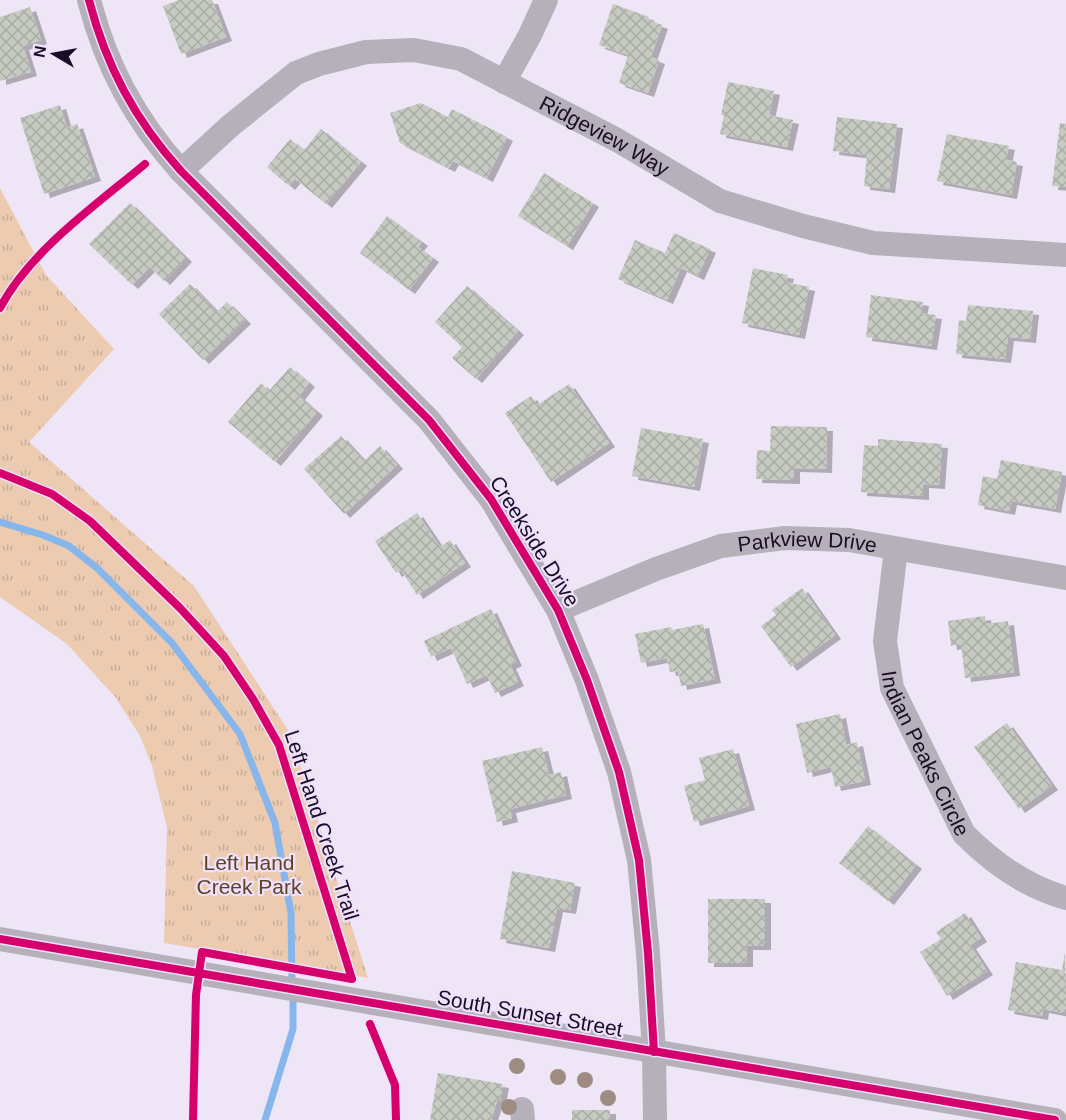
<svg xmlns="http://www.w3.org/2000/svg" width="1066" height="1120" font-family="Arial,sans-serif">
	<defs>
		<pattern id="park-tufts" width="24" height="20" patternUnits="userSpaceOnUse" patternTransform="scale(1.5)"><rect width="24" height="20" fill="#eccbb1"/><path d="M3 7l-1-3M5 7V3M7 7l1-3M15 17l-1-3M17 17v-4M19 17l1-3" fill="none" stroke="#caad98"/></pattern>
		<pattern id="building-cross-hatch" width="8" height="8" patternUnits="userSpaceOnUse" patternTransform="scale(1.5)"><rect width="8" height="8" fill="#c6cbc1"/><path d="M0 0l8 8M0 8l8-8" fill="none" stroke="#aaada6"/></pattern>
		<filter id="shadow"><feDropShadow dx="6" dy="4" stdDeviation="0" flood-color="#0004"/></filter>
	</defs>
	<rect width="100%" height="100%" fill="#eee6f6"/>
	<path fill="url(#park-tufts)" d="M 0,188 L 46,275 L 114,349 L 29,442 L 194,586 L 290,733 L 368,978 L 164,943 L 167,828 L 152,766 L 140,736 L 116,698 L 67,644 L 0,597 Z"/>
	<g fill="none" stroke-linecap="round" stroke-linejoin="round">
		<path stroke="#86b6ec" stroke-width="7" d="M 0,522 L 43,535 L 69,546 L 97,568 L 172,643 L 240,734 L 275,823 L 291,913 L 292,984
			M 265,1120 L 293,1029 L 293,995"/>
	</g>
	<path fill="url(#building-cross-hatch)" filter="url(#shadow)" d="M 179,0 L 212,0 L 226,37 L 181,54 L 163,6 Z
		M 613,4 L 649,17 L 648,20 L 662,25 L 651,57 L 659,60 L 648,93 L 619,83 L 628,55 L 599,45 Z
		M 30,7 L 41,40 L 23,46 L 31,72 L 0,81 L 0,17 Z
		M 728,82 L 774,91 L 769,115 L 793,120 L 787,147 L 720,134 L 724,115 L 721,115 Z
		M 421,103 L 448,117 L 452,109 L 507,137 L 487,178 L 453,161 L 449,168 L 400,143 L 390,113 Z
		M 60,105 L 67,128 L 77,124 L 95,177 L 44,194 L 20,118 Z
		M 837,117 L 897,124 L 889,189 L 864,186 L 867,155 L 833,151 Z
		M 1060,123 L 1066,124 L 1066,187 L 1052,186 Z
		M 321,129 L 361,162 L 326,204 L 295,179 L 289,186 L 267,167 L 290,139 L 304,150 Z
		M 947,134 L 1009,146 L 1006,160 L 1017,162 L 1011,195 L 937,181 Z
		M 544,173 L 593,203 L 567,246 L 518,216 Z
		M 130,203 L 186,258 L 164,281 L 150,267 L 132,285 L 89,244 Z
		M 387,216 L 422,242 L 418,247 L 433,258 L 409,290 L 360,253 Z
		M 674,233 L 710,249 L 698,276 L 681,268 L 667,300 L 618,279 L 635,240 L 665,253 Z
		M 753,268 L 788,275 L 786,282 L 809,287 L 799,335 L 742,323 Z
		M 190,284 L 217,312 L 227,302 L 245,320 L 203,360 L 159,314 Z
		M 467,286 L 518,331 L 476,379 L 452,358 L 462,347 L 435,322 Z
		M 871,295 L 923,302 L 921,313 L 936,315 L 931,346 L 866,337 Z
		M 968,305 L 1033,311 L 1030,339 L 1008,337 L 1005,359 L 956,354 L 959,320 L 966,321 Z
		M 290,367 L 309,383 L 299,396 L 317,412 L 275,462 L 228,422 L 261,383 L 269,391 Z
		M 569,384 L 609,443 L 551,482 L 505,413 L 531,396 L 537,405 Z
		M 771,426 L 827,427 L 826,469 L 794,468 L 794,480 L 756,479 L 757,450 L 770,451 Z
		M 641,428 L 703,439 L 694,487 L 632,476 Z
		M 341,436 L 364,461 L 380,446 L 397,465 L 344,514 L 304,469 Z
		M 878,439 L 942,444 L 939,485 L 923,484 L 923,496 L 861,492 L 864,445 L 878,446 Z
		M 1001,460 L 1062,472 L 1055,509 L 1011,501 L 1009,511 L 978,505 L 983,476 L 997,479 Z
		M 417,513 L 440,547 L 450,540 L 465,563 L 417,595 L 401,570 L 396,573 L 375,541 Z
		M 802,588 L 835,635 L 791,667 L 761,626 L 776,615 L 772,610 Z
		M 491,609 L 516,662 L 510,665 L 518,682 L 495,693 L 487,675 L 467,684 L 451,648 L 431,657 L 424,641 Z
		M 985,616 L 986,624 L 1008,621 L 1014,672 L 965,678 L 961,644 L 951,646 L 948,621 Z
		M 703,624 L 715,679 L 681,686 L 678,671 L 670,672 L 667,658 L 641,663 L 635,634 L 671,627 L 672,630 Z
		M 840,714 L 846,745 L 857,742 L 865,781 L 835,787 L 831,767 L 807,773 L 796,724 Z
		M 1007,723 L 1052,786 L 1019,809 L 974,747 Z
		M 542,747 L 549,775 L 561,772 L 566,795 L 510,809 L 512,818 L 497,822 L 482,761 Z
		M 733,749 L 749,806 L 694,822 L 684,786 L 705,780 L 699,758 Z
		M 868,826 L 916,865 L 888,901 L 839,863 Z
		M 512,871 L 575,883 L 570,910 L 557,908 L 549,948 L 500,939 Z
		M 708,899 L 765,899 L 765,946 L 747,946 L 747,963 L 708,963 Z
		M 965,913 L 981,938 L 970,945 L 987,971 L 947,996 L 920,952 L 941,939 L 936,932 Z
		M 1065,952 L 1066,1005 L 1064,1013 L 1043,1009 L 1042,1016 L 1008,1010 L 1016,962 L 1062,970 Z
		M 438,1073 L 503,1084 L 500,1101 L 497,1101 L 491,1120 L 430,1120 Z
		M 572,1110 L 610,1110 L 610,1120 L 572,1120 Z"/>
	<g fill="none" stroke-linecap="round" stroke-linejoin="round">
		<g stroke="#b6b0bb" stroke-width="24">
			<path d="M 89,0 C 106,66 135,120 181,171 L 429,420 L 491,499 L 558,610 L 587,680 L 619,772 L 639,860 L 648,953 L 654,1052 L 655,1120"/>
			<path d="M 504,82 L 530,35 L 546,0"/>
			<path id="s1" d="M 181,171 L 230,126 L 296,73 L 319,64 L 366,52 L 414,50 L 461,59 L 617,140 L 720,201 L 803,226 L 873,243 L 1066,255"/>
			<path id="s2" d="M 896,549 L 885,641 L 892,688 L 964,834 C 993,863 1026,887 1066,898"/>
			<path id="s3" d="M 558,610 L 656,569 L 721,546 L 785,538 L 849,540 L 1066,578"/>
			<path d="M 0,939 L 1055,1120"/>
			<path d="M 522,1109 L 523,1120"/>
		</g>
		<g stroke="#efe0fc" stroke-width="11">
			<path id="cycleway" d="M 89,0 C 106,66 135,120 181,171 L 429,420 L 491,499 L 558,610 L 587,680 L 619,772 L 639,860 L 648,953 L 654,1052
				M 0,308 C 30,251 96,205 145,164
				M 0,473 L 52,494 L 90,521 L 180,608 L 224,656 L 253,699 L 279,745 L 352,979 L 202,952 L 196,995 L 193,1120
				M 0,939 L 1055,1120
				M 370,1024 L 395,1085 L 396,1120"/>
		</g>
		<use href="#cycleway" stroke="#d6006c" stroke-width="8"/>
	</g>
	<g fill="#9f8c81">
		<circle cx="517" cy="1066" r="8"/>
		<circle cx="558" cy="1077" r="8"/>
		<circle cx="585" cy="1080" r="8"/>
		<circle cx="608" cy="1098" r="8"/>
		<circle cx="509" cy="1107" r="8"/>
	</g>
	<g text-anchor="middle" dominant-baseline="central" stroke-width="4.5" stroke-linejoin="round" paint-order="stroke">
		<g font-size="21" fill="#1a0c24" stroke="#efe0fc">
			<text stroke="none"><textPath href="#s1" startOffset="483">Ridgeview Way</textPath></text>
			<text transform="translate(535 541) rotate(58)">Creekside Drive</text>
			<text stroke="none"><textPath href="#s3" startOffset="262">Parkview Drive</textPath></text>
			<text stroke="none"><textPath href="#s2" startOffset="213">Indian Peaks Circle</textPath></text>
			<text transform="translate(322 825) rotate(72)">Left Hand Creek Trail</text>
			<text transform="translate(530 1013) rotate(10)">South Sunset Street</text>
		</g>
		<g font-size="21" fill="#5f4321" stroke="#efe0fc">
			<text x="249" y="862">Left Hand<tspan x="249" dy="24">Creek Park</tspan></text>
		</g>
	</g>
	<g transform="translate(54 54) rotate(280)" stroke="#efe0fc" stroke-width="4.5" paint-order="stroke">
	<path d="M0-4.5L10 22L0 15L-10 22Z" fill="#1a0c24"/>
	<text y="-9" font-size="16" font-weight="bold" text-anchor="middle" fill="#1a0c24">N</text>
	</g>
</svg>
